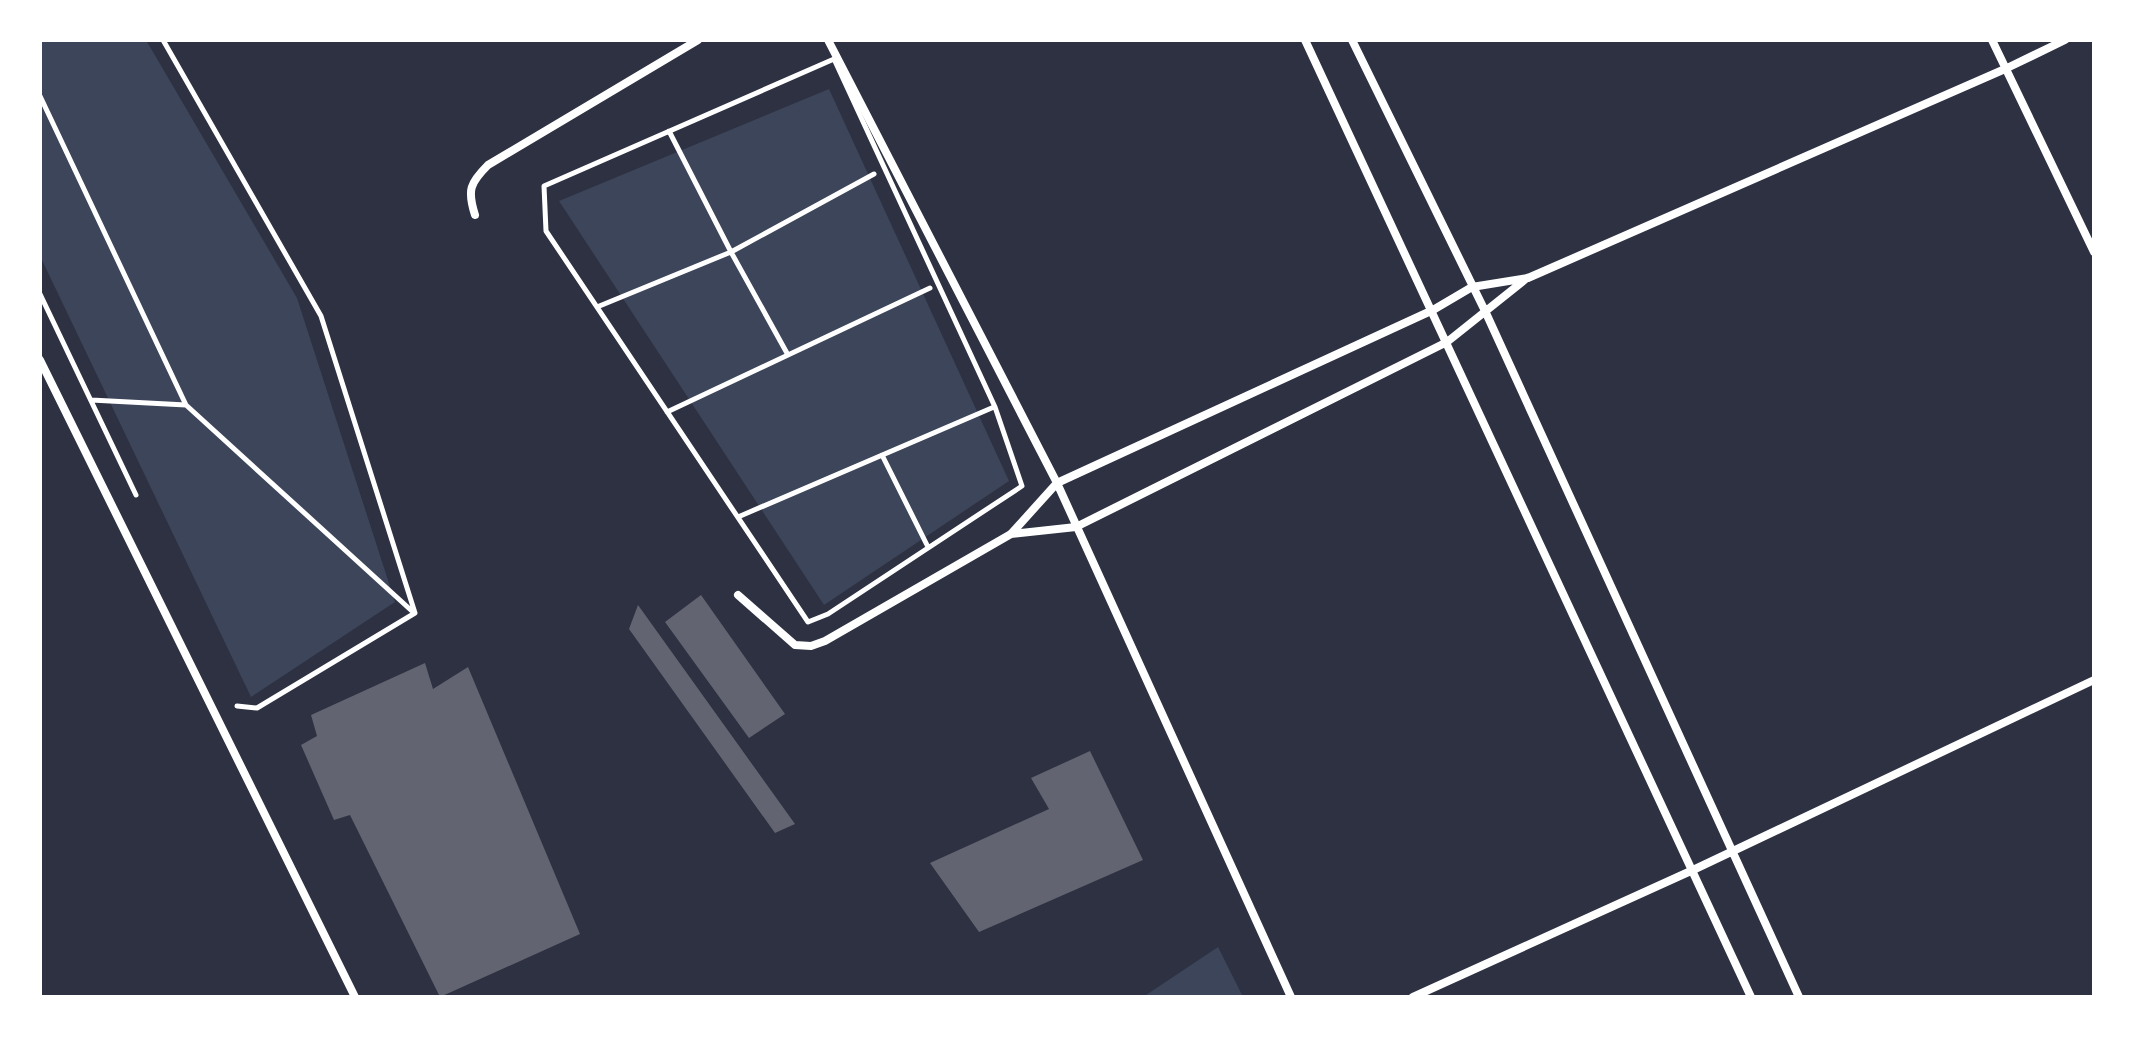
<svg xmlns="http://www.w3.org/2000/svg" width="2134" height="1037" font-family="Rubik,sans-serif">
	<rect width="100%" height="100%" fill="#2d3142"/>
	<path fill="#3c4559" d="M 40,40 L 146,40 L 297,298 L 395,602 L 251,697 L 40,256 Z
		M 829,89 L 1009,481 L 824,605 L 559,201 Z
		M 1218,947 L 1243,997 L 1143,997 Z"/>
	<path fill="#626471" d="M 701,595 L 785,714 L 749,738 L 665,622 Z
		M 638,605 L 795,824 L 775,833 L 629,629 Z
		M 425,663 L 433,689 L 468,667 L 580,934 L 440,997 L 350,815 L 334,820 L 301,745 L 317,736 L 311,715 Z
		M 1090,751 L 1143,860 L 979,932 L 930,863 L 1049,809 L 1031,778 Z"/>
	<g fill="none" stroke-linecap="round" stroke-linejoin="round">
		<path stroke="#fff" stroke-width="5" d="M 163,40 L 321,316 L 415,613 L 257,708 L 237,706
			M 834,59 L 995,407 L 1022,486 L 828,614 L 808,622 L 546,231 L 544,186 Z
			M 40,96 L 186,405
			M 669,131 L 731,252 L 788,355
			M 40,294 L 136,495
			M 597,307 L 731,252 L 874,174
			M 91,400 L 186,405 L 413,612
			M 667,412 L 930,288
			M 882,455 L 928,547
			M 738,517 L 994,407"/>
		<path stroke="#fff" stroke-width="8" d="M 828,40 L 1057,483 L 1291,997
			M 1305,40 L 1751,997
			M 1352,40 L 1486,313 L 1799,997
			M 1992,40 L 2094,252
			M 475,215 C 467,190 470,183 488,165 L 698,40
			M 40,360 L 355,997
			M 1011,534 L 1076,527 L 1447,342 L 1527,278
			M 738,595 L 795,645 L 811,646 L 825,641 L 1011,534 L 1057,483 L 1433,310 L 1472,287 L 1528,278 L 2005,69 L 2065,40
			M 1413,997 L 1693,870 L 2094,680"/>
	</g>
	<rect width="2134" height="1037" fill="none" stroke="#ffffff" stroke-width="84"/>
</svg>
